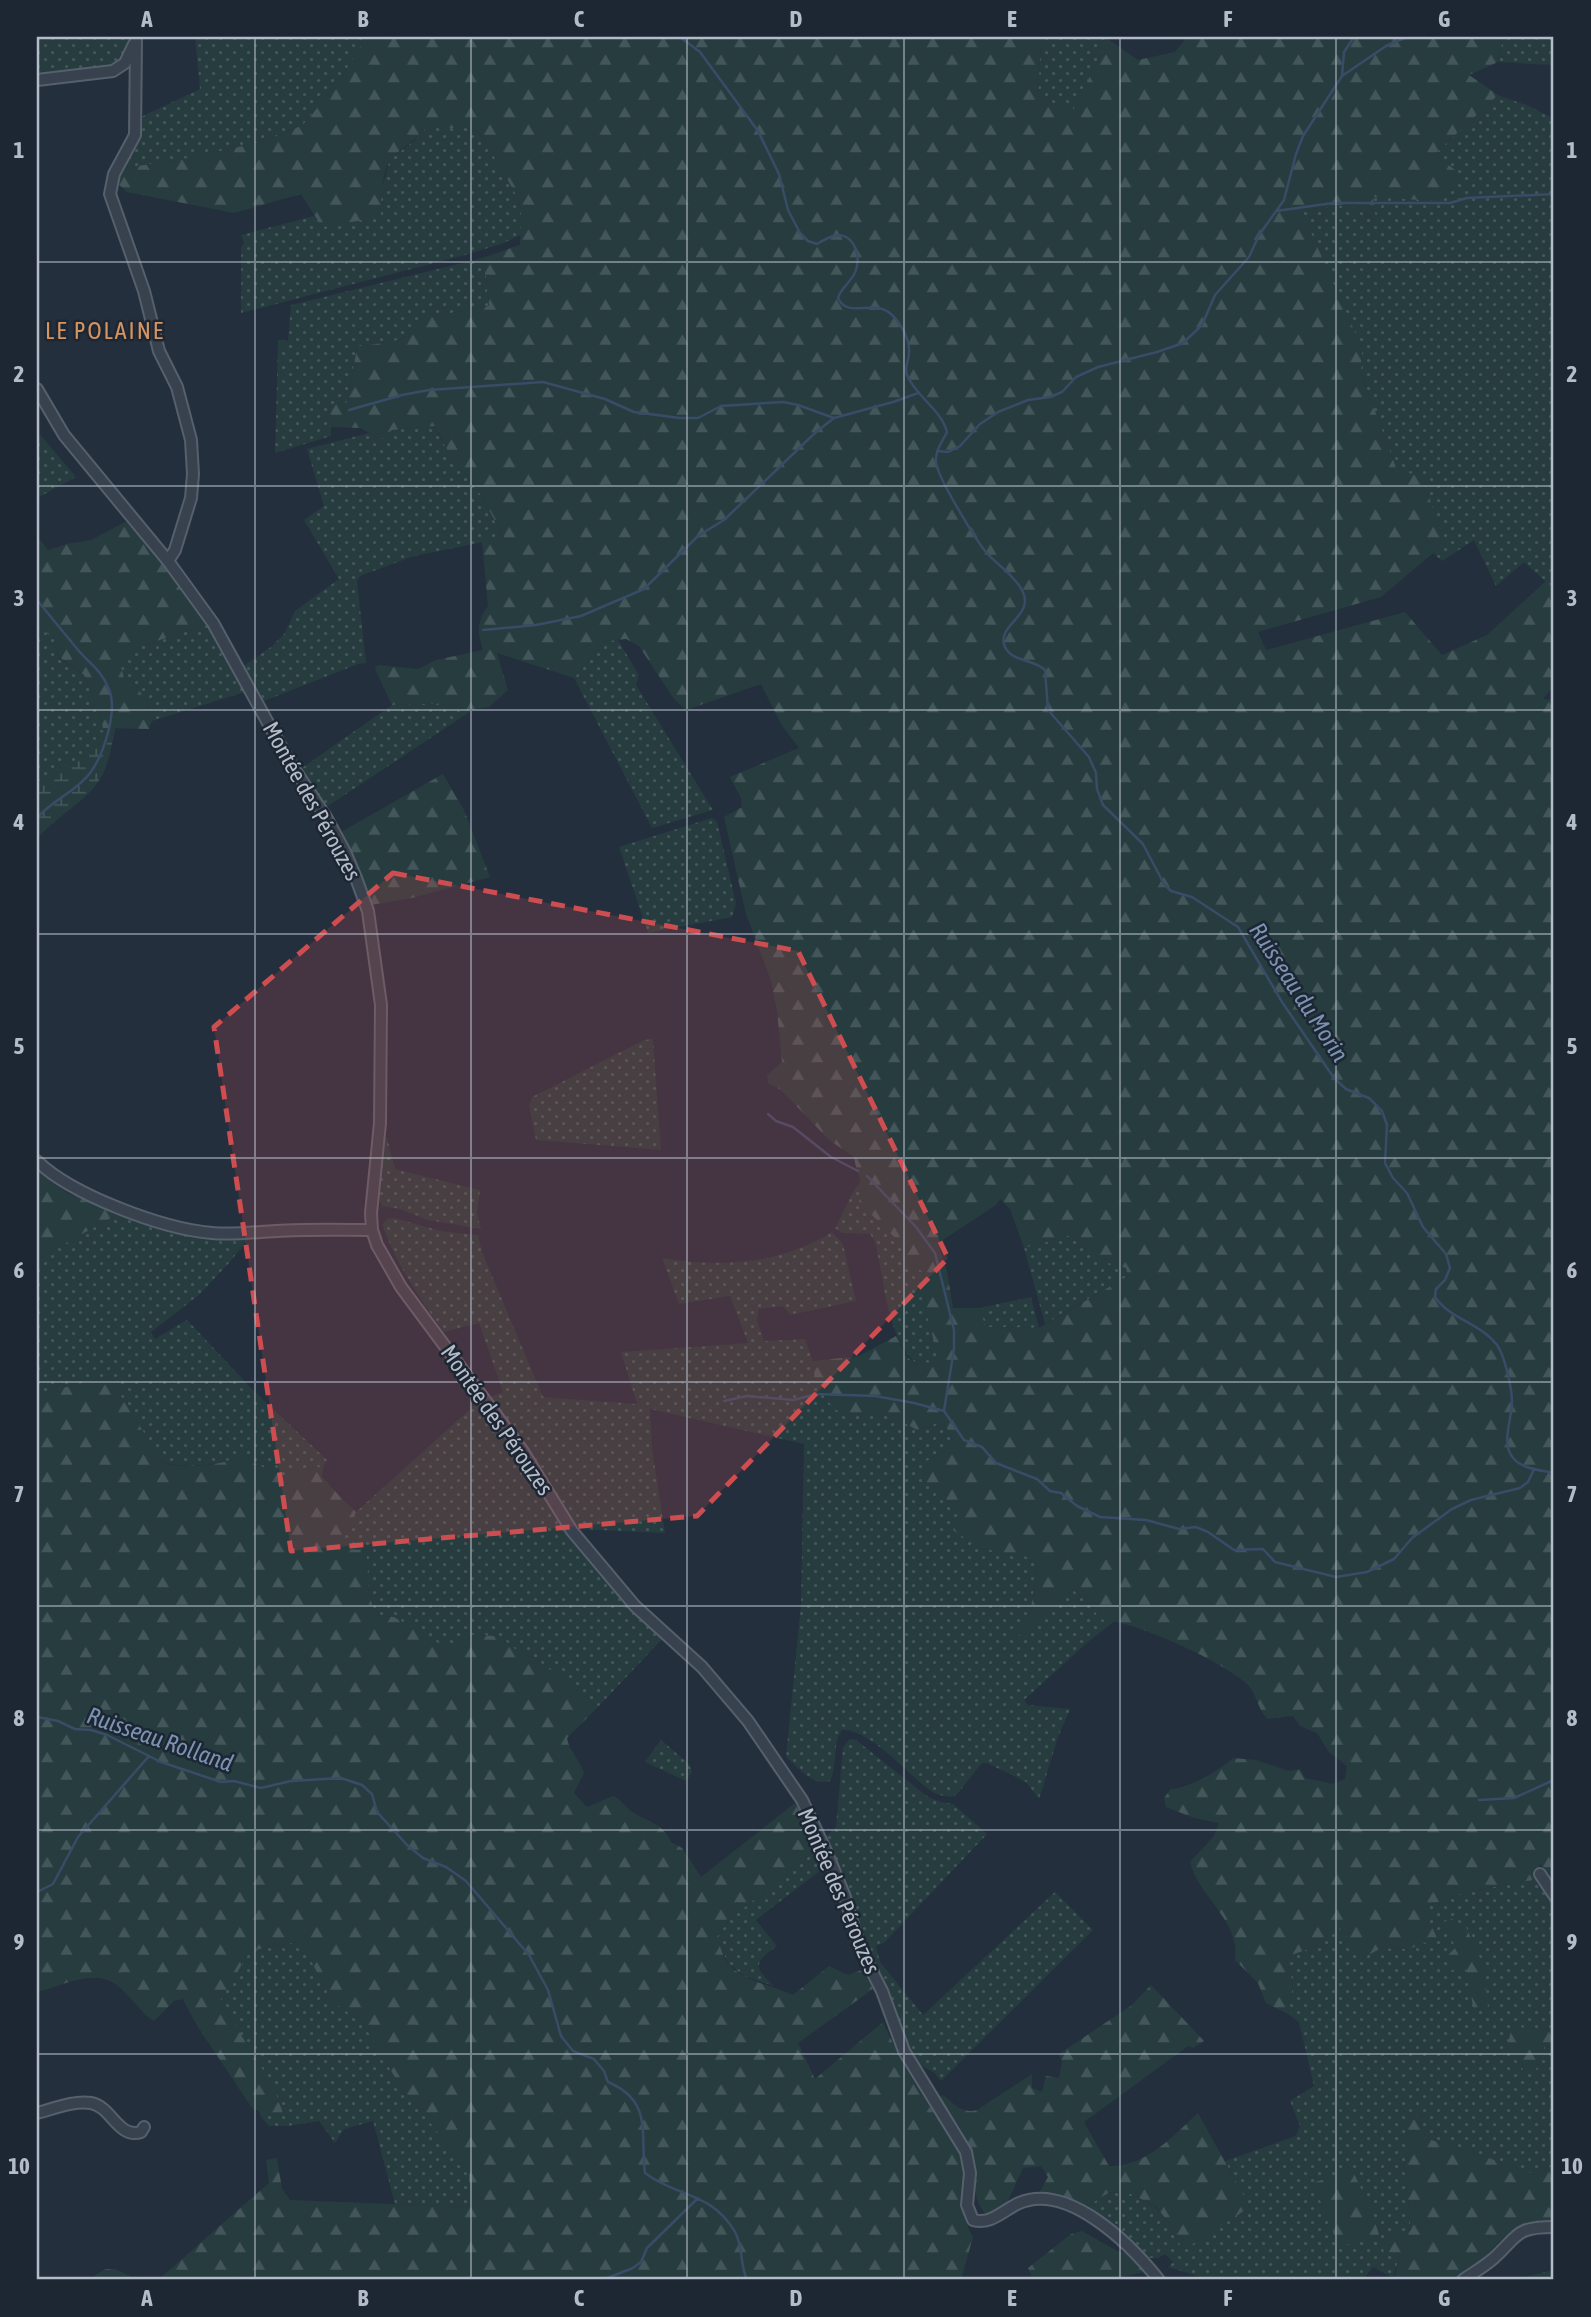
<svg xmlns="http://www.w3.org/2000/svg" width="1591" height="2317" font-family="'Asap Condensed',sans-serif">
	<defs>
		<pattern id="grass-dots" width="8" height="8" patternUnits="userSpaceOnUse" patternTransform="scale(1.75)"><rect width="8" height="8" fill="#263c3f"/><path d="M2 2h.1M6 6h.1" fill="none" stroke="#435659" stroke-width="1.8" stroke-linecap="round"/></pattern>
		<pattern id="forest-firs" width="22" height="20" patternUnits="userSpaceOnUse" patternTransform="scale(1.75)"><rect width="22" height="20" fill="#263c3f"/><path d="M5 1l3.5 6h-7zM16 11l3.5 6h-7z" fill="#435659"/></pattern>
		<pattern id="wetland-marsh" width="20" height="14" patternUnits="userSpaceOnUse" patternTransform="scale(1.75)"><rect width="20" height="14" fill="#263c3f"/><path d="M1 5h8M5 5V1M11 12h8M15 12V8" fill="none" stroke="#435659"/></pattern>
	</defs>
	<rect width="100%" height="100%" fill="#242f3e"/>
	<path fill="url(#grass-dots)" d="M 37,37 L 130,37 L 122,59 L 109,68 L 37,76 Z
		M 195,37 L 366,37 L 339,82 L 303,125 L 265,141 L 190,158 L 124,168 C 133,150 141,137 141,117 L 200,89 Z
		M 1041,37 L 1104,37 L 1108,39 L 1072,113 L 1038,96 Z
		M 1503,37 L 1554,37 L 1554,65 L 1498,62 Z
		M 1498,95 L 1529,106 L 1554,119 L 1554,589 L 1524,562 L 1496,586 L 1474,540 L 1442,561 L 1433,553 L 1445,543 L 1398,474 L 1361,373 L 1362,348 L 1300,210 L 1350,205 L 1375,220 L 1373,197 L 1435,154 Z
		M 426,128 L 468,128 L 481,134 L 517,196 L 521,210 L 521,235 L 501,244 L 465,255 L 241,313 L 241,247 L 244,243 L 241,235 L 314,216 L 323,227 L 382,188 L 390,159 L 414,141 Z
		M 479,259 L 486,276 L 489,306 L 430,317 L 412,333 L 400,340 L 357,347 L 348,401 L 344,404 L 331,404 L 331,436 L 275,453 L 278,344 L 278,340 L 288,341 L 291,305 Z
		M 434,426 L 450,455 L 475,485 L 504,538 L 414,556 L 360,576 L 357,581 L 366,663 L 358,664 L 264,701 L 244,668 L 245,665 L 271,647 L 285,633 L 295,611 L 339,579 L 304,520 L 324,506 L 307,449 L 369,433 L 381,439 L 392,430 Z
		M 37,431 L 76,477 L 37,498 Z
		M 208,624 L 245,692 L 152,721 L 154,715 L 136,685 L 124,678 L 119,663 L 142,646 Z
		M 37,625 L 55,640 L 59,658 L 84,675 L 96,704 L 103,728 L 115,728 C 111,748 108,770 95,786 C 78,806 54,819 37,838 Z
		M 618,640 L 639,675 L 636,685 L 713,810 L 652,828 L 574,678 L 604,641 Z
		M 447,703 L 459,711 L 474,709 L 325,808 L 299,770 L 392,705 Z
		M 712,818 L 717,822 L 736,903 L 732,917 L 648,933 L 619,847 Z
		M 653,1039 L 661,1150 L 536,1140 L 529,1106 L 532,1097 L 644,1040 Z
		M 384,1138 L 387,1138 L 395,1169 L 480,1190 L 477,1213 L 481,1229 L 428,1220 L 400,1209 L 382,1206 C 373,1188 382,1159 384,1138 Z
		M 861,1181 L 863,1187 L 860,1202 L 901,1243 L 905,1260 L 926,1274 L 925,1308 L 940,1361 L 918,1365 C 887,1341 884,1279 875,1242 L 870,1234 L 842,1233 L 835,1228 C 844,1213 849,1195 861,1181 Z
		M 120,1213 C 163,1231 202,1242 249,1238 L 229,1263 L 199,1295 L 151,1332 L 155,1339 L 187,1320 L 252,1389 L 327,1460 L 323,1468 L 316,1467 L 282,1476 L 240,1457 C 214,1466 191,1468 163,1463 L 109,1377 L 37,1394 L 37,1259 Z
		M 394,1218 L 441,1231 L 478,1235 L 482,1252 L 543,1397 L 637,1404 L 621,1352 L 748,1343 L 730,1296 L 679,1304 L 662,1258 C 720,1268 781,1264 832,1232 L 843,1244 L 856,1301 L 790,1315 L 783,1306 L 759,1309 L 757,1320 L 764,1341 L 805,1339 L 813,1361 L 815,1384 L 858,1414 L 886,1412 L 917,1430 L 943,1421 L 955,1444 L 927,1461 L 937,1494 L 962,1509 L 979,1548 L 1033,1557 L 1037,1571 L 1030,1613 L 1014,1636 L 1017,1636 L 1073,1590 L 1092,1605 L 1099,1619 L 1116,1620 L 1089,1641 L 1024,1700 L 1028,1705 L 1070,1709 L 1058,1737 L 1039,1799 L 1026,1782 L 987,1763 L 982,1763 L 958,1793 L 952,1797 C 945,1796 937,1795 931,1791 C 908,1775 871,1729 842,1730 C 832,1744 838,1765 830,1781 C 813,1787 798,1767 786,1757 L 801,1604 L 804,1444 L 650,1409 L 652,1448 L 665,1533 L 578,1529 L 532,1456 L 490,1397 L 503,1392 L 479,1323 L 444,1332 C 419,1298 397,1265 382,1225 L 387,1219 Z
		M 1074,1234 L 1094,1258 L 1126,1268 L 1128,1276 L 1045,1324 L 1024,1248 Z
		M 1031,1297 L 1039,1328 L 985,1327 L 979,1308 Z
		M 479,1401 L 508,1437 L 560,1524 L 631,1611 L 663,1638 L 598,1707 L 536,1659 L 516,1650 L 499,1636 L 472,1635 L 450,1651 L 394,1617 L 376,1615 L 369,1595 L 366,1550 L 347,1549 L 341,1542 L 356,1512 Z
		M 850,1739 L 856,1740 L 928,1797 L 941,1802 L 953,1804 L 987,1834 L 885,1942 L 876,1946 L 880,1962 L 923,2015 L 1055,1892 L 1093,1930 L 941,2081 L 935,2073 L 920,2065 L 905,2040 L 895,2007 L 862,1936 L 844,1876 L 825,1837 L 836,1827 L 843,1747 Z
		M 661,1740 L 689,1764 L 692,1772 L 686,1781 L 645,1762 Z
		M 818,1848 L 826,1866 L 756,1920 L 777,1946 C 754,1962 753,1967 774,1986 L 744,1976 L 728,1963 L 716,1937 L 730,1919 Z
		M 1534,1876 L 1553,1904 L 1554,2030 L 1512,2027 L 1535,2072 L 1544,2047 L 1554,2048 L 1554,2165 L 1536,2175 L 1489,2158 L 1425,2138 L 1419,2116 L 1404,2125 L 1410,2145 L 1404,2164 L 1411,2230 L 1393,2235 L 1384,2251 L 1400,2255 L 1393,2278 L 1373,2267 L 1363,2280 L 1210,2280 L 1168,2267 L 1173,2262 L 1165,2254 L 1158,2258 L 1149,2258 L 1105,2218 L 1085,2207 L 1110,2192 L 1131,2194 L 1154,2206 L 1167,2220 L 1183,2250 L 1249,2207 L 1225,2161 L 1296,2136 L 1300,2126 L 1290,2101 L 1314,2086 L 1299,2022 L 1288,2014 L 1293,1984 L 1286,1957 L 1314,1947 L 1339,1927 L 1381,1948 L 1409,1949 L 1423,1908 L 1466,1892 L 1532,1880 Z
		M 302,1941 L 332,2001 L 363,2023 L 400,2086 L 433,2126 L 469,2176 L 469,2207 L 395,2204 L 373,2121 L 344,2129 L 335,2143 L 319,2121 L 288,2126 L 269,2126 L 261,2117 L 283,2112 L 219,2001 L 250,1951 Z
		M 1554,2270 L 1554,2280 L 1512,2280 Z"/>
	<path fill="url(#forest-firs)" fill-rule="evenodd" d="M 366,37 L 1041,37 L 1038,96 L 1072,113 L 1108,39 L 1138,60 L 1175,52 L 1187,37 L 1301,37 L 1306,40 L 1310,37 L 1503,37 L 1498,62 L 1469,75 L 1498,95 L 1435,154 L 1460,174 L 1435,201 L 1373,197 L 1376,220 L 1350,205 L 1301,210 L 1362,348 L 1361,373 L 1398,473 L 1421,474 L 1445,543 L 1381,597 L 1258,632 L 1266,650 L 1405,612 L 1442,655 L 1487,635 L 1546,581 L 1554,589 L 1554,686 L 1543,699 L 1554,700 L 1554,1878 L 1540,1864 L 1532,1880 L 1466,1892 L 1423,1908 L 1437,1938 L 1409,1949 L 1381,1948 L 1365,1957 L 1339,1928 L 1314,1947 L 1286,1957 L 1293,1984 L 1288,2014 L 1266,2003 L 1258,1983 L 1235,1960 C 1241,1921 1199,1898 1190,1862 L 1214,1836 L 1219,1823 L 1194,1818 L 1166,1807 L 1164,1798 L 1171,1789 C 1189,1788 1219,1771 1233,1758 L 1256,1760 L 1289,1771 L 1300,1769 L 1305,1778 L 1333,1784 L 1345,1779 L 1347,1766 L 1329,1752 L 1317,1733 L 1300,1726 L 1293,1716 L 1268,1719 C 1258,1711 1257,1693 1246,1683 C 1218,1659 1134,1621 1099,1619 L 1092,1605 L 1073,1590 L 1017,1637 L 1013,1636 L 1030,1613 L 1037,1571 L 1033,1558 L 979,1548 L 953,1530 L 962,1509 L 937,1494 L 922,1480 L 927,1461 L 955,1444 L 943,1421 L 917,1430 L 886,1413 L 858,1414 L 835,1410 L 815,1384 L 813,1361 L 859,1356 L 896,1336 L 907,1357 L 917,1365 L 939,1360 L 925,1308 L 926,1274 L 905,1260 L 900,1243 L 859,1202 C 865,1182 857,1177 854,1157 L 829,1140 L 781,1090 L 768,1083 L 767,1075 L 782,1062 L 777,1011 L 771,981 L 746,914 L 724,817 L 742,807 L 741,798 L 730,777 L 799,748 L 781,724 L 761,684 L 686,710 L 674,699 L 639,646 L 626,639 L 604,641 L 574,678 L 497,653 L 508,690 L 489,707 L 459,711 L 447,703 L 392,705 L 375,669 L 378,665 L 418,669 L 436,660 L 483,650 C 477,632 477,621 488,606 L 482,542 L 504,537 L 475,485 L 450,455 L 435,426 L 392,430 L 381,439 L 360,428 L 331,427 L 330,404 L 344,404 L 348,401 L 357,347 L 400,340 L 412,333 L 430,317 L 489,306 L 486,276 L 479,259 L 520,245 L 521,210 L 517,196 L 481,134 L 468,128 L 426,128 C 416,140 403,147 392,158 C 381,170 381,201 381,217 L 322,227 L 301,194 L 234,213 L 127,192 L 116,182 L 118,174 L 124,168 L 190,158 L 265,141 L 303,125 L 339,82 ZM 1000,1199 L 1010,1209 L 1024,1248 L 1074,1234 L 1094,1259 L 1126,1268 L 1128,1276 L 1039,1328 L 986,1327 L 979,1308 L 953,1308 L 947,1272 L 938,1243 L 996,1205 Z
		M 129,520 L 181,584 L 208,624 L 142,646 L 120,663 L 124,678 L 136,685 L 154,715 L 149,729 L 103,728 L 96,704 L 84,675 L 59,657 L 55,640 L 37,625 L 37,536 L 48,550 L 67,544 L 91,540 Z
		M 443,774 L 464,810 L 490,877 L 412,898 L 371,905 L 363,878 L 341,832 Z
		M 37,1171 L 69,1194 L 120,1213 L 37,1259 Z
		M 109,1377 L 163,1463 C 191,1469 214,1466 240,1457 L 282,1476 L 316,1467 L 323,1468 L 322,1476 L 341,1498 L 356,1512 L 341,1542 L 347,1549 L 366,1550 L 369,1595 L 376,1615 L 394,1617 L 450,1650 L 472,1635 L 499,1636 L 516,1650 L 536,1659 L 598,1707 L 567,1738 C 569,1751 580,1760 584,1773 L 574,1793 L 587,1807 L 613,1796 C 621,1799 624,1806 631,1811 C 648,1823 661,1821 671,1842 L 682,1848 L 701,1877 L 795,1803 L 818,1848 L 730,1919 L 717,1937 C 720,1945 723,1957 728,1963 C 742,1982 773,1985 793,1995 L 829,1966 L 848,1975 L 862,1970 L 873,1989 L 798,2043 L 815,2079 L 883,2022 C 896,2051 910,2077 927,2103 C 937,2118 950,2132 958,2148 C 972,2176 955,2208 973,2237 L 961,2280 L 158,2280 L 269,2183 L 266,2160 L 277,2158 L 282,2189 L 290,2200 L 469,2207 L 469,2176 L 433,2126 L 400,2086 L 363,2023 L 332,2001 L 301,1941 L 250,1951 L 220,2001 L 274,2088 L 283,2113 L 261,2117 L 259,2111 L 252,2108 L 196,2024 L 183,1999 L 174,2001 L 154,2021 L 148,2017 C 137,2007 125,1989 112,1982 C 90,1970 59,1987 37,1992 L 37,1394 Z
		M 1452,1919 L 1466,1927 L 1484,1967 L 1488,2008 L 1474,2012 L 1466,1968 L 1446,1971 L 1449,1954 L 1456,1947 L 1441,1923 Z
		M 1151,1985 L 1204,2041 L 1193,2048 L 1188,2046 L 1084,2122 L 1109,2166 C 1146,2167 1173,2136 1198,2113 L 1250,2207 L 1183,2250 L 1167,2220 L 1155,2206 L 1131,2194 L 1110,2192 L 1085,2207 L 1060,2196 L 1039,2193 L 1048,2177 L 1041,2166 L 1023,2168 L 1007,2203 L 987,2215 C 968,2198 978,2166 968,2143 C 961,2127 949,2112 939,2097 L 943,2095 C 954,2104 962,2114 977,2110 L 1032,2074 L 1032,2088 L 1042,2092 L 1046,2076 L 1059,2078 L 1062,2062 L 1059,2054 L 1132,2005 Z
		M 1512,2027 L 1554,2030 L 1554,2048 L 1544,2047 L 1535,2072 L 1526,2074 L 1507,2047 Z
		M 1419,2116 L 1425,2138 L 1489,2158 L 1536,2175 L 1554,2165 L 1554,2224 C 1501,2222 1508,2240 1472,2268 C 1467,2271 1460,2279 1454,2280 C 1442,2284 1408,2280 1394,2280 L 1400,2255 L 1383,2251 L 1393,2235 L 1411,2230 L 1404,2164 L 1410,2145 L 1404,2125 L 1410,2118 Z
		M 1352,2169 L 1373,2215 L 1379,2235 L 1339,2247 L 1313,2183 Z
		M 1082,2231 L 1119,2252 L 1126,2253 L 1144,2272 L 1109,2280 L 1033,2280 L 1028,2268 L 1071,2234 Z
		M 106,2269 L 115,2269 L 138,2280 L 96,2280 L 95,2275 Z"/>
	<path fill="url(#wetland-marsh)" d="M 103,728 L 115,728 C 111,748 108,770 95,786 C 78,806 54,819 37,838 L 37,782 L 86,754 Z"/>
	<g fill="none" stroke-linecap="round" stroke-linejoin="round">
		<path stroke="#394c67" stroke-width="2.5" d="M 680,37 L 700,52 L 758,131 L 779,174 L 788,210 L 800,233 L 808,241 L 817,244 C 822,241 827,238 833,236 C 853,231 861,254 856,270 C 852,282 841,287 838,298 C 847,318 871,301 887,311 C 899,319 910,338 909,353 C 909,361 904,367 907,375 C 916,397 941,409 947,432 C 942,442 935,451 936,462 C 937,477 975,538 985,551 C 996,564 1014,575 1022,590 C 1036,616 995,625 1005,647 C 1012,662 1034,659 1045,670 L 1048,710 L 1089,757 L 1096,773 L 1097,789 L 1103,805 L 1143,844 L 1164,884 L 1171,891 L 1192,897 L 1238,927 L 1282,1002 L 1334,1078 L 1346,1089 L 1369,1098 L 1382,1111 L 1387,1125 L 1385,1163 L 1393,1178 L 1407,1193 L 1423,1227 L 1446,1254 L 1450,1268 L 1445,1280 L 1436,1289 L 1435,1297 C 1450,1319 1480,1323 1497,1345 C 1505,1356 1512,1389 1512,1402 C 1512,1418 1502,1441 1511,1455 C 1519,1469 1540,1470 1554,1473
			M 1342,76 L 1344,52 L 1354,37
			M 1276,211 L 1333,203 L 1450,203 L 1467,198 L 1554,194
			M 349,410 L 402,395 L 429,390 L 543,382 L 605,399 L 634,412 L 680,418 L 698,418 L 721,406 L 783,402 L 798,405 L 834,418
			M 937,451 L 948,452 L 960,446 L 980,424 L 998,412 L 1028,400 L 1050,397 L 1062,392 L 1076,377 L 1098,367 L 1157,352 L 1183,343 L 1202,325 L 1215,295 L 1249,257 L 1259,235 L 1284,200 L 1296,154 L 1303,136 L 1342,76 L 1386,46 L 1407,37
			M 37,600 C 50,616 64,633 78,650 C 88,662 102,671 108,687 C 119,709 104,754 90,773 C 76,792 52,800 37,818
			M 483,630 L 536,625 L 581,616 L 644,589 L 698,536 L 724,520 L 816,432 L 834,418 L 893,402 L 918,393
			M 768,1114 L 776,1121 L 793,1127 L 831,1157 L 858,1171
			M 867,1176 L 916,1227 L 935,1253 L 954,1330 L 954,1349 L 944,1411
			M 724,1401 L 747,1396 L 794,1400 L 816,1394 L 875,1396 L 914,1403 L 944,1411 L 964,1440 L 982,1447 L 996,1463 L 1037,1479 L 1050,1491 L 1061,1493 L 1077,1506 L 1100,1517 L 1146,1520 L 1179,1529 L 1196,1527 L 1208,1532 L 1234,1550 L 1263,1549 L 1275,1562 L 1336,1577 L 1367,1572 L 1394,1559 L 1412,1538 L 1452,1509 L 1471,1500 L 1520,1488 L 1528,1482 L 1534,1469
			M 37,1717 L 58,1721 L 75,1729 L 91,1730 L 107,1735 L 161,1762 L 221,1782 L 234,1781 L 261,1788 L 291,1781 L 341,1778 L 362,1785 L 372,1794 L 377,1812 L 407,1845 L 423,1858 L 446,1867 L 466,1881 L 529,1955 L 548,1990 L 561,2036 L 573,2051 L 594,2059 L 604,2071 L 608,2082 C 653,2101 640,2133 645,2173 C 678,2198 712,2192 735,2232 C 743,2246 740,2265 747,2280
			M 1479,1800 L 1514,1798 L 1554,1780
			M 37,1892 L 53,1884 L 78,1837 L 149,1756
			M 602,2280 L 633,2268 L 641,2262 L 647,2248 L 698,2198"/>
		<g stroke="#565f6c" stroke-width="14">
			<path id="minor" d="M 136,37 L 135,135 L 114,174 L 110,194 L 144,291 L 159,351 L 177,387 L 191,440 L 193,474 L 191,498 L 175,550 L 168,561
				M 37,80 L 113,71 L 125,63 L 134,44
				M 37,389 L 64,435 L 168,561 L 213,623 L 289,761 L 326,817 L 345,852 L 356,878 L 368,911 L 381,1005 L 380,1123 L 371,1213 L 372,1230 L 377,1245 L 401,1287 L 522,1450 L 572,1531 L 635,1606 L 702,1667 L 748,1721 L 802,1800 L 826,1851 L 845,1897 L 860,1948 L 882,1991 L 904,2051 L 966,2152 L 970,2173 L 967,2205 L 973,2220 C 990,2225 1003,2211 1017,2204 C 1067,2180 1131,2245 1159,2280
				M 37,1161 C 72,1195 163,1229 212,1233 C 233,1235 255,1232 276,1231 C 308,1229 340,1230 372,1230
				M 1540,1874 L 1554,1895
				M 37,2113 C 53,2109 74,2100 91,2103 C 112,2107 118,2139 141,2132 L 144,2127
				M 1463,2280 C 1473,2273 1485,2266 1494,2258 C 1519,2235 1515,2227 1554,2227"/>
		</g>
		<use href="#minor" stroke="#38414e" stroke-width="10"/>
	</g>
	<path fill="#ce4d50" fill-opacity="0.2" stroke="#ce4d50" stroke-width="5" stroke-dasharray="14 9" stroke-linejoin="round" d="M 393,873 L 798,951 L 948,1258 L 697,1516 L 291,1551 L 214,1027 Z"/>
	<path fill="none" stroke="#b4bcc9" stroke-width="2" stroke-opacity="0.55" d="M 255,37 L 255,2280M 471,37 L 471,2280M 687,37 L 687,2280M 904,37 L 904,2280M 1120,37 L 1120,2280M 1336,37 L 1336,2280M 37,262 L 1554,262M 37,486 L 1554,486M 37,710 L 1554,710M 37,934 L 1554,934M 37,1158 L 1554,1158M 37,1382 L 1554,1382M 37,1606 L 1554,1606M 37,1830 L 1554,1830M 37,2054 L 1554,2054"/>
	<g text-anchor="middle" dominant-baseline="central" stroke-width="5" stroke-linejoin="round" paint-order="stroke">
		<g font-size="23" fill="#b4bcc9" stroke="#1d2633">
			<text transform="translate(312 801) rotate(61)">Montée des Pérouzes</text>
			<text transform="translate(497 1420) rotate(55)">Montée des Pérouzes</text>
			<text transform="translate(839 1891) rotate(67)">Montée des Pérouzes</text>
		</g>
		<g font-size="24" letter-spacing="2" fill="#d59563" stroke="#1d2633">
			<text x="105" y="330">LE POLAINE</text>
		</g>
		<g font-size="24" font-style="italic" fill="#7c92b1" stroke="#1d2633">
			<text transform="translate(1299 992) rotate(57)">Ruisseau du Morin</text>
			<text transform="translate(160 1739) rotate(19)">Ruisseau Rolland</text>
		</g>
	</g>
	<rect width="1591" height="2317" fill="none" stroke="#1d2633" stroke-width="77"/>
	<rect x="38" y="38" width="1514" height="2240" fill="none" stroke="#b4bcc9" stroke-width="2.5"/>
	<g font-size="23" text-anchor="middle" font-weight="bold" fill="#b4bcc9">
		<text x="147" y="27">A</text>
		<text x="363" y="27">B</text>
		<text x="579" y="27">C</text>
		<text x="796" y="27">D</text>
		<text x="1012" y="27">E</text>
		<text x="1228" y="27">F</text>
		<text x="1444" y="27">G</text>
		<text x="19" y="158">1</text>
		<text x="1572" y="158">1</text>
		<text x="19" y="382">2</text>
		<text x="1572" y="382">2</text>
		<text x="19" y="606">3</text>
		<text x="1572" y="606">3</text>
		<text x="19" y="830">4</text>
		<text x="1572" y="830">4</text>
		<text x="19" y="1054">5</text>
		<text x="1572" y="1054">5</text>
		<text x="19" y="1278">6</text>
		<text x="1572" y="1278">6</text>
		<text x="19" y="1502">7</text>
		<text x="1572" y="1502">7</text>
		<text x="19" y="1726">8</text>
		<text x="1572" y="1726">8</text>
		<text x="19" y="1950">9</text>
		<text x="1572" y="1950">9</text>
		<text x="19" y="2174">10</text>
		<text x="1572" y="2174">10</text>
		<text x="147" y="2306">A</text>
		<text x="363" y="2306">B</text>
		<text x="579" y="2306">C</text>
		<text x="796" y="2306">D</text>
		<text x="1012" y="2306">E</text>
		<text x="1228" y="2306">F</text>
		<text x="1444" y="2306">G</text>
	</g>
</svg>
